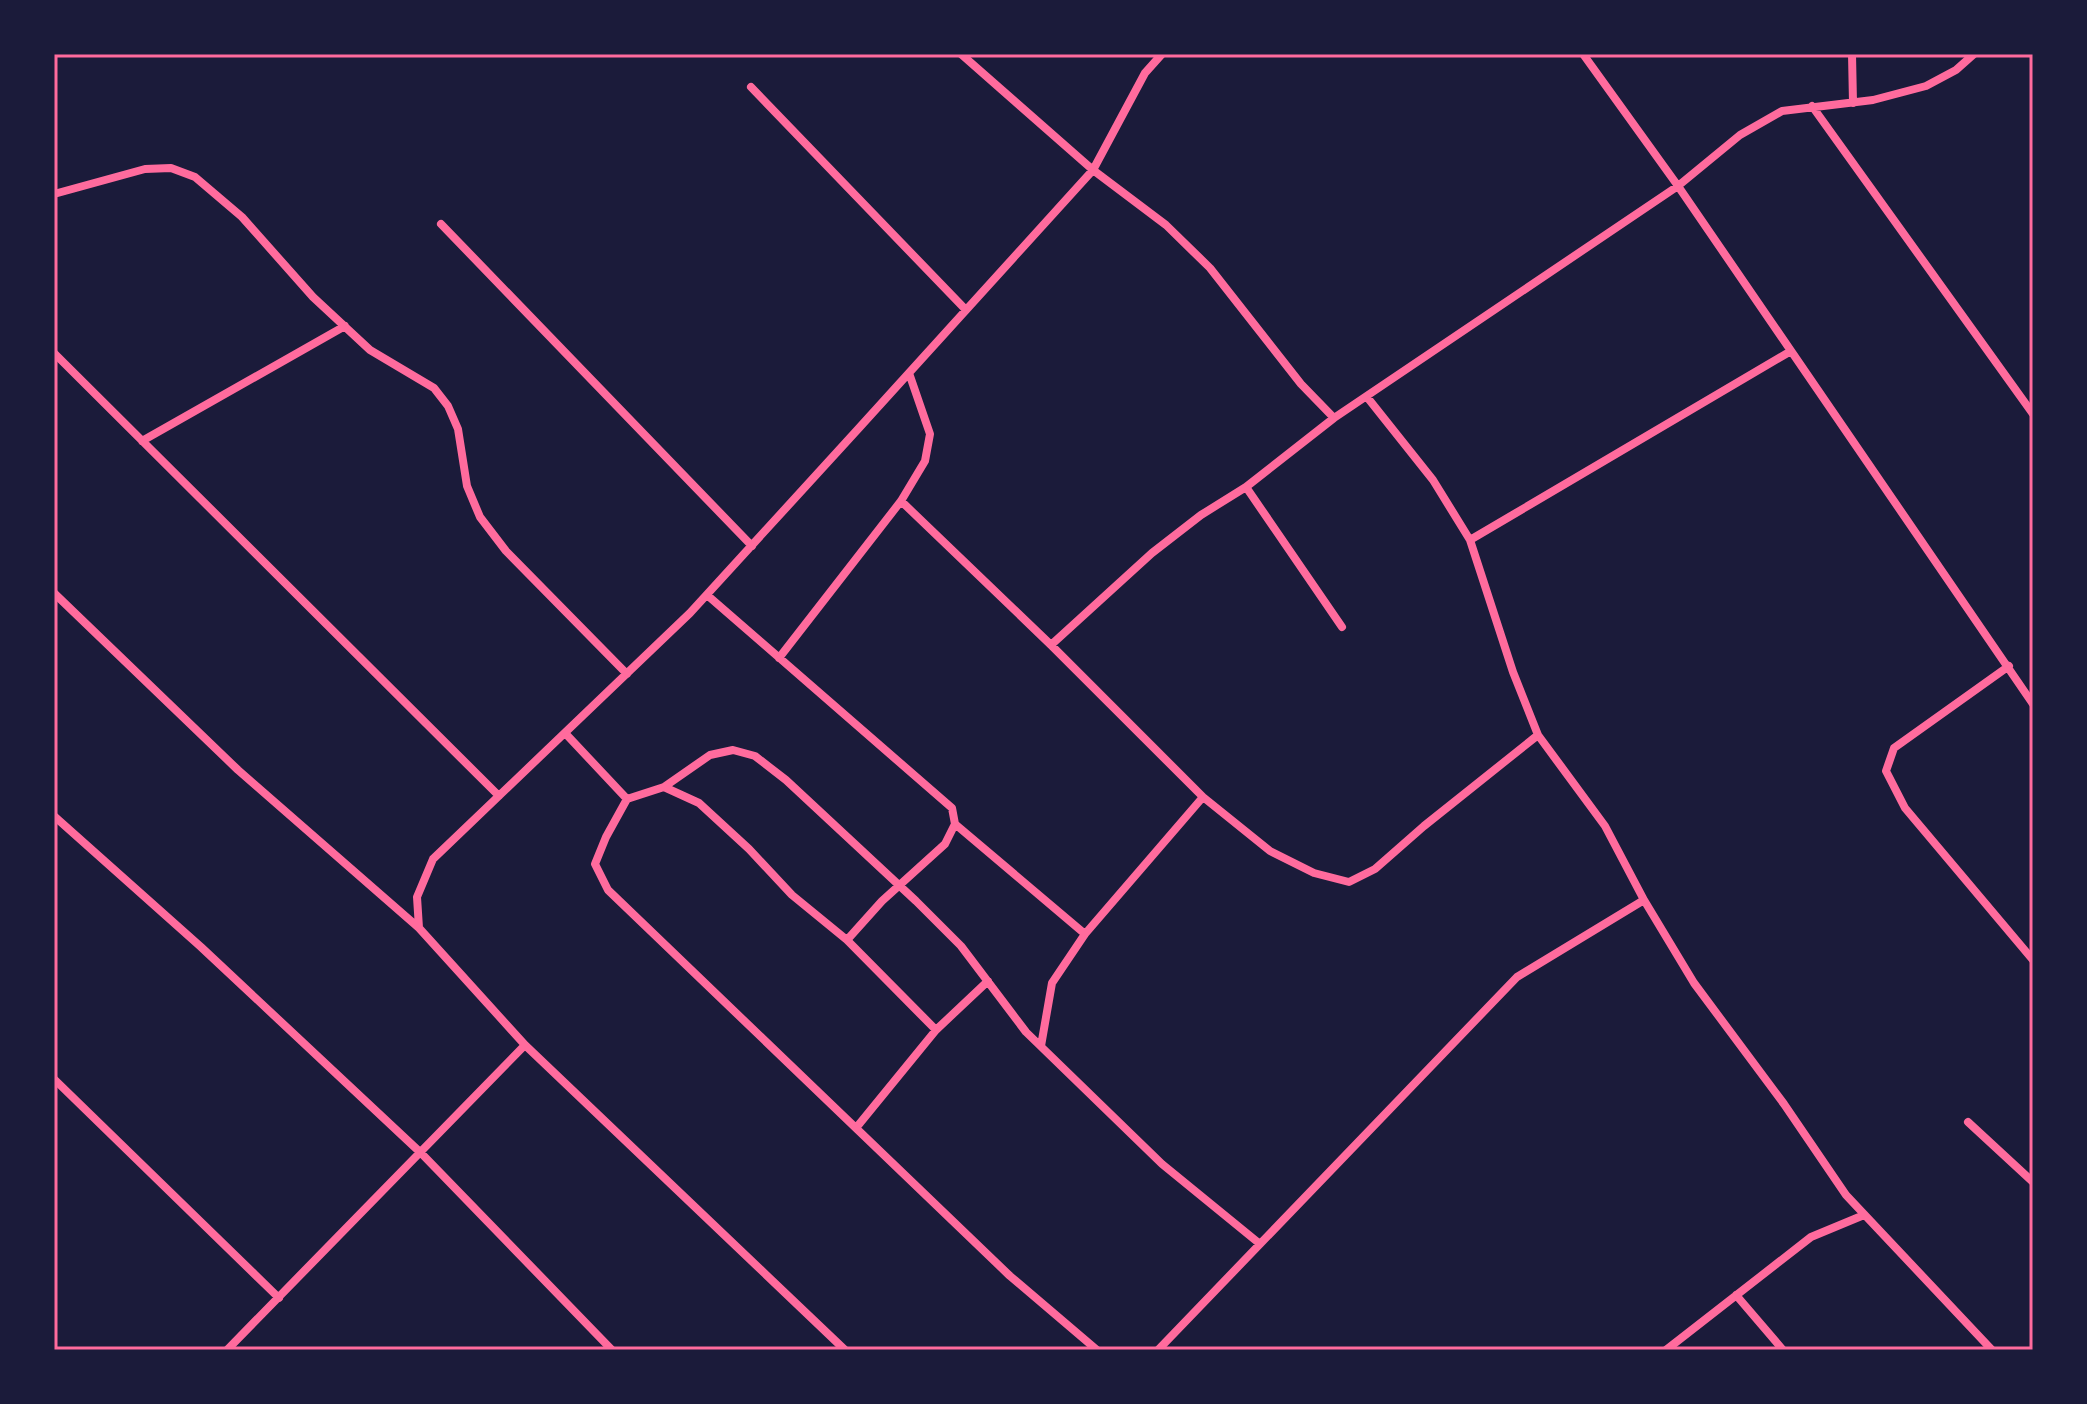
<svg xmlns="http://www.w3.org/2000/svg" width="2087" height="1404" font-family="'IBM Plex Sans',sans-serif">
	<rect width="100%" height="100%" fill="#1b1b3a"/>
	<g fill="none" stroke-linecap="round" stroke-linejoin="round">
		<path stroke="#ff6b9d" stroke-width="8" d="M 961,54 L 1093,170 L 1166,225 L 1210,268 L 1301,384 L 1334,418
			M 1583,54 L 1678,186 L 2033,704
			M 1852,54 L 1853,103
			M 751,87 L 966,310
			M 1812,106 L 2033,414
			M 54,194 L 145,169 L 171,168 L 195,177 L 242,217 L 313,297 L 370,350 L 434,388 L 448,406 L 458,429 L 467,486 L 480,517 L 506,551 L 627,674
			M 441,224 L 752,546
			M 54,353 L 499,796
			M 1367,397 L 1433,480 L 1470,540 L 1513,672 L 1538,735
			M 142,441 L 345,326
			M 1246,487 L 1342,627
			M 901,501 L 1051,645 L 1203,797 L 1085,934 L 1052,983 L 1041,1046
			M 1470,540 L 1791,351
			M 54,593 L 238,770 L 419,928
			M 707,595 L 952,808 L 955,824 L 945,844 L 882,901 L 847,940
			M 1051,645 L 1152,553 L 1201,515 L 1246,487 L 1334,418 L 1678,186 L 1740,135 L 1782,111 L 1873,100 L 1926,86 L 1956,70 L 1974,54
			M 779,658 L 901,501 L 925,461 L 930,434 L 909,373
			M 2009,666 L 1894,748 L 1886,771 L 1905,808 L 2033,960
			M 565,733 L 627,799
			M 664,787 L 710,755 L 733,750 L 755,756 L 786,780 L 916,901 L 961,946 L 1026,1032 L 1162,1164 L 1260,1244
			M 1203,797 L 1270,851 L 1314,873 L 1349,882 L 1375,869 L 1424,826 L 1538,735 L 1605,826 L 1644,900
			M 54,816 L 201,947 L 422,1154 L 612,1350
			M 955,824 L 1085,934
			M 936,1030 L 847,940 L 792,895 L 749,849 L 699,803 L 664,787 L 627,799 L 606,837 L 595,864 L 608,890 L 1010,1276 L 1097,1350
			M 525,1045 L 419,928 L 417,897 L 433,859 L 690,613 L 859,428 L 1093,170 L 1145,73 L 1162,54
			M 54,1079 L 279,1298
			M 1968,1122 L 2033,1182
			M 856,1128 L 936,1030 L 988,981
			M 1736,1295 L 1783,1350
			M 227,1350 L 525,1045 L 845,1350
			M 1158,1350 L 1517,977 L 1644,900 L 1694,983 L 1784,1104 L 1846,1195 L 1992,1350
			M 1666,1350 L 1811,1237 L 1864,1215"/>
	</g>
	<rect width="2087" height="1404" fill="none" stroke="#1b1b3a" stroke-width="112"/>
	<rect x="56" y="56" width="1975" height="1292" fill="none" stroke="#ff6b9d" stroke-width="3"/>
</svg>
